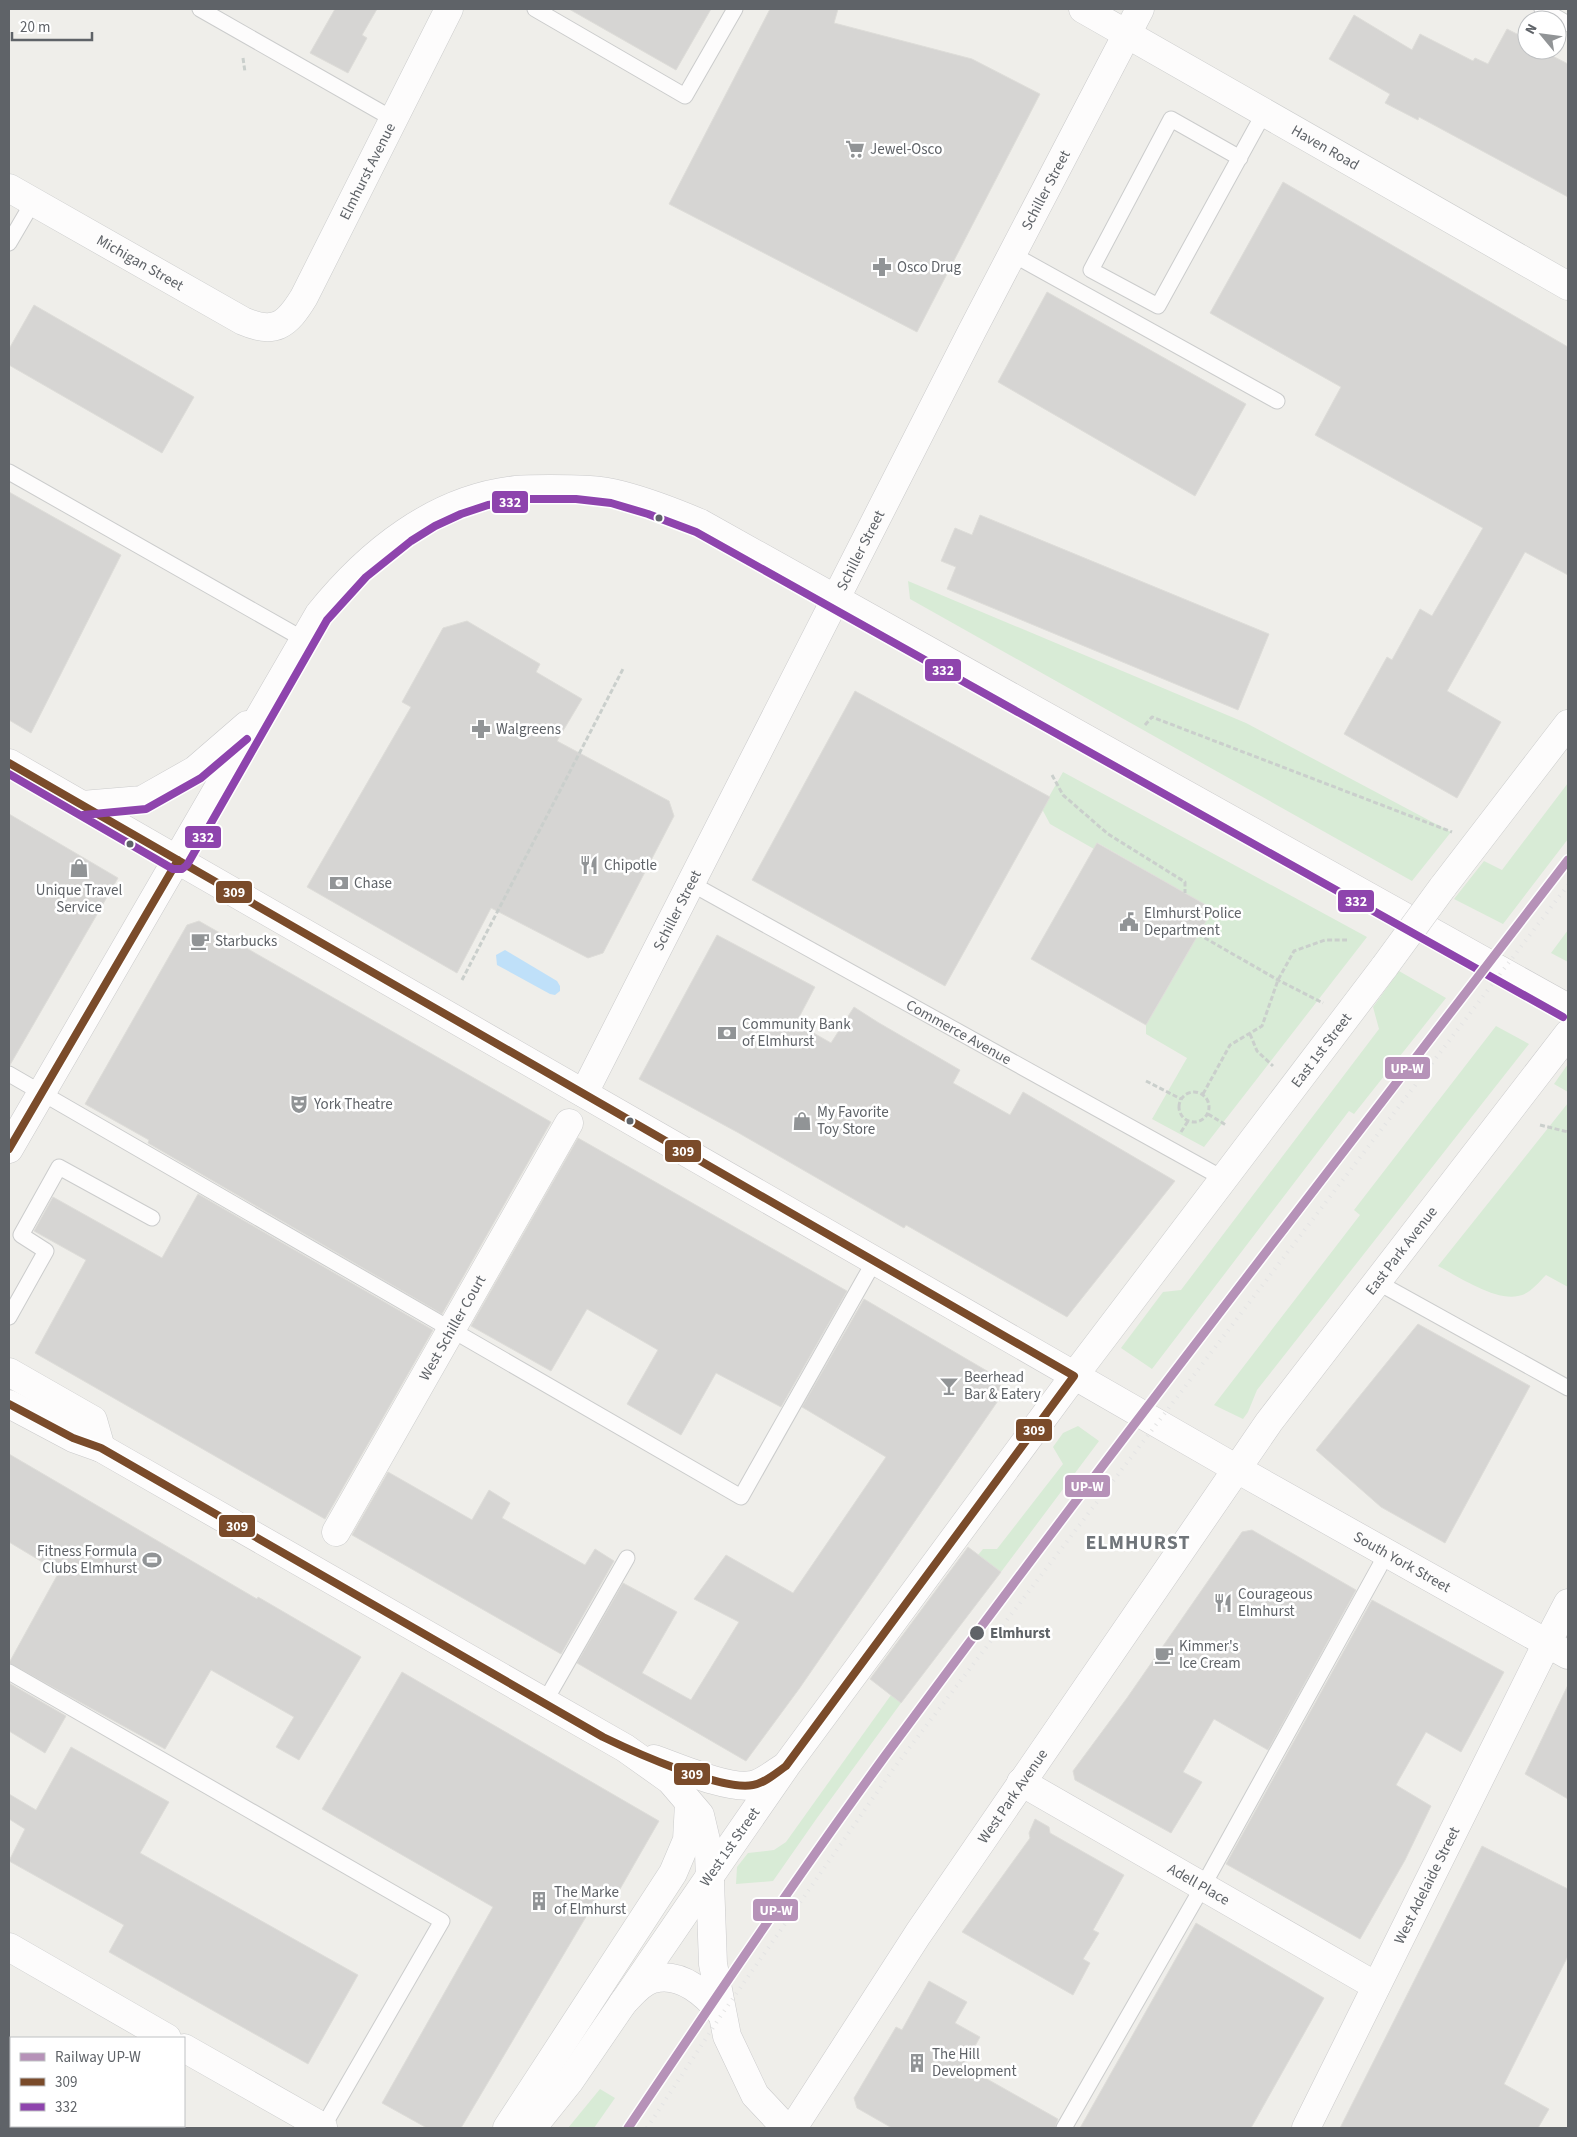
<svg xmlns="http://www.w3.org/2000/svg" width="1577" height="2137" font-family="'Source Sans 3',sans-serif">
	<rect width="100%" height="100%" fill="#efeeea"/>
	<path fill="#d8ebd6" d="M 908,581 L 1246,723 L 1451,832 L 1412,881 L 910,599 Z
		M 1063,772 L 1367,937 L 1204,1147 L 1152,1119 L 1187,1058 L 1146,1034 L 1146,1025 L 1213,909 L 1098,843 L 1094,849 L 1050,824 L 1042,809 Z
		M 1568,783 L 1568,839 L 1503,924 L 1454,899 L 1484,861 L 1502,870 Z
		M 1568,930 L 1568,962 L 1551,953 Z
		M 1399,971 L 1446,998 L 1354,1114 L 1349,1111 L 1152,1369 L 1121,1348 L 1163,1292 L 1181,1290 L 1379,1029 L 1373,1007 Z
		M 1496,1026 L 1529,1044 L 1257,1390 L 1248,1412 L 1243,1419 L 1214,1405 L 1360,1215 L 1354,1210 Z
		M 1568,1064 L 1568,1092 L 1554,1084 Z
		M 1568,1103 L 1568,1287 L 1546,1275 C 1538,1283 1530,1294 1518,1296 C 1495,1301 1459,1277 1438,1266 Z
		M 1078,1426 L 1099,1441 L 1001,1572 L 978,1555 L 983,1549 L 997,1549 L 1063,1464 L 1053,1447 L 1063,1433 Z
		M 891,1695 L 901,1703 L 817,1818 L 773,1881 L 736,1884 L 737,1867 L 748,1853 L 774,1850 L 786,1842 Z
		M 600,2089 L 615,2098 L 594,2128 L 568,2128 Z"/>
	<path fill="#bfe0f9" d="M 505,950 L 557,981 L 560,986 L 560,991 L 555,995 L 550,994 L 497,965 L 496,955 Z"/>
	<path fill="#d6d5d3" stroke="#deddd9" d="M 335,9 L 377,9 L 362,35 L 367,38 L 348,73 L 310,53 Z
		M 569,9 L 711,9 L 676,70 Z
		M 770,9 L 838,9 L 834,23 L 972,59 L 1040,94 L 917,332 L 669,204 Z
		M 1354,15 L 1412,50 L 1420,34 L 1473,61 L 1475,58 L 1488,64 L 1507,29 L 1527,39 L 1527,50 L 1541,50 L 1568,64 L 1568,197 L 1419,117 L 1418,120 L 1385,103 L 1390,94 L 1329,59 Z
		M 1283,182 L 1568,347 L 1568,575 L 1525,552 L 1447,691 L 1501,722 L 1457,798 L 1344,734 L 1387,657 L 1392,660 L 1420,609 L 1432,616 L 1483,528 L 1315,435 L 1341,387 L 1210,313 Z
		M 1047,292 L 1246,404 L 1195,496 L 998,382 Z
		M 34,305 L 194,397 L 162,453 L 9,365 L 9,349 Z
		M 9,492 L 121,555 L 31,733 L 9,720 Z
		M 980,515 L 1269,634 L 1238,710 L 947,589 L 956,567 L 941,561 L 955,528 L 972,535 Z
		M 467,621 L 540,664 L 536,672 L 582,699 L 557,741 L 669,801 L 674,816 L 603,953 L 588,958 L 491,908 L 457,973 L 307,887 L 411,707 L 402,702 L 443,628 Z
		M 855,691 L 1050,797 L 945,986 L 752,880 Z
		M 9,814 L 118,878 L 10,1065 L 9,1065 Z
		M 1097,843 L 1213,909 L 1146,1025 L 1031,959 Z
		M 199,921 L 551,1122 L 442,1314 L 208,1178 L 148,1143 L 149,1140 L 85,1104 L 187,925 Z
		M 717,935 L 815,987 L 796,1023 L 831,1043 L 854,1007 L 879,1023 L 960,1070 L 953,1083 L 1010,1115 L 1023,1092 L 1175,1181 L 1067,1317 L 906,1225 L 904,1228 L 737,1132 L 639,1079 Z
		M 578,1138 L 847,1291 L 781,1407 L 716,1373 L 681,1435 L 627,1404 L 658,1350 L 587,1309 L 551,1371 L 471,1326 Z
		M 198,1194 L 433,1330 L 325,1519 L 35,1353 L 86,1260 L 34,1231 L 53,1197 L 162,1258 Z
		M 864,1299 L 999,1378 L 1002,1395 L 799,1689 L 746,1761 L 577,1663 L 623,1583 L 677,1612 L 642,1673 L 691,1700 L 739,1622 L 694,1599 L 726,1555 L 793,1593 L 886,1457 L 802,1407 Z
		M 1418,1324 L 1530,1386 L 1445,1543 L 1381,1507 L 1316,1450 Z
		M 9,1454 L 257,1599 L 258,1597 L 361,1657 L 299,1760 L 276,1747 L 294,1717 L 211,1670 L 165,1749 L 9,1663 L 59,1572 L 9,1542 Z
		M 388,1472 L 472,1520 L 489,1490 L 510,1503 L 502,1518 L 585,1565 L 595,1549 L 614,1561 L 561,1654 L 352,1535 Z
		M 1252,1530 L 1356,1590 L 1268,1750 L 1214,1719 L 1183,1772 L 1202,1782 L 1171,1833 L 1075,1780 L 1073,1771 L 1127,1698 L 1242,1532 Z
		M 968,1547 L 1001,1572 L 901,1703 L 870,1679 Z
		M 1372,1600 L 1504,1672 L 1461,1752 L 1426,1732 L 1396,1785 L 1431,1806 L 1405,1860 L 1360,1939 L 1226,1864 Z
		M 402,1672 L 659,1821 L 616,1896 L 603,1888 L 461,2128 L 427,2128 L 382,2103 L 493,1907 L 322,1809 Z
		M 9,1683 L 66,1716 L 45,1753 L 9,1731 Z
		M 1568,1685 L 1568,1799 L 1525,1774 Z
		M 71,1747 L 169,1802 L 140,1853 L 358,1975 L 308,2064 L 109,1952 L 124,1925 L 9,1861 L 25,1829 L 9,1819 L 9,1794 L 36,1810 Z
		M 1035,1819 L 1049,1827 L 1050,1833 L 1124,1875 L 1093,1930 L 1099,1933 L 1083,1959 L 1090,1963 L 1073,1995 L 962,1932 L 1030,1838 L 1029,1833 Z
		M 1482,1846 L 1568,1889 L 1568,1956 L 1504,2084 L 1549,2109 L 1538,2128 L 1340,2128 Z
		M 1196,1923 L 1324,1998 L 1251,2128 L 1080,2128 Z
		M 929,1981 L 967,2002 L 955,2023 L 980,2037 L 964,2066 L 1058,2119 L 1055,2128 L 892,2128 L 857,2108 L 854,2098 L 896,2027 L 902,2030 Z"/>
	<g fill="none" stroke-linecap="round" stroke-linejoin="round">
		<g stroke="#cbcccc" stroke-width="17">
			<g id="lane">
				<path d="M 200,9 L 393,119"/>
				<path d="M 535,9 L 685,96 L 735,9"/>
				<path d="M 1542,9 L 1568,24"/>
				<path d="M 1240,158 L 1171,119 L 1091,270 L 1158,306 L 1264,113"/>
				<path d="M 9,243 L 33,202"/>
				<path d="M 1012,254 L 1277,401"/>
				<path d="M 9,472 L 303,639"/>
				<path id="s1" d="M 692,884 L 1224,1179"/>
				<path d="M 9,1074 L 741,1497 L 875,1260"/>
				<path d="M 1377,1282 L 1568,1388"/>
				<path d="M 9,1317 L 46,1251 L 21,1235 L 59,1167 L 152,1218"/>
				<path d="M 9,1672 L 442,1921 L 323,2127"/>
				<path d="M 544,1703 L 627,1558"/>
				<path d="M 1064,2128 L 1203,1886 L 1387,1553"/>
			</g>
		</g>
		<g stroke="#cbcccc" stroke-width="29">
			<g id="street">
				<path id="s2" d="M 1083,9 L 1568,286"/>
				<path d="M 1127,34 L 1140,9"/>
				<path id="s3" d="M 9,188 L 243,321 C 275,335 287,325 304,297 L 449,9"/>
				<path d="M 1442,888 L 1568,724"/>
				<path d="M 9,1372 L 93,1420 L 101,1448"/>
				<path id="s4" d="M 1074,1376 L 1385,966"/>
				<path id="s5" d="M 336,1532 L 569,1123"/>
				<path d="M 1547,1643 L 1568,1603"/>
				<path d="M 9,1947 L 167,2038"/>
				<path d="M 184,2048 L 323,2127"/>
				<path d="M 507,2128 L 673,1873 L 687,1840 L 689,1803"/>
				<path d="M 532,2128 L 569,2082 L 710,1876"/>
			</g>
		</g>
		<g stroke="#cacacb" stroke-width="29">
			<g id="secondary">
				<path id="s6" d="M 9,763 L 1237,1469 L 1568,1655"/>
				<path d="M 82,805 L 142,800 L 195,770 L 247,725"/>
				<path id="s7" d="M 584,1093 L 972,331 L 1127,34"/>
				<path d="M 9,1149 L 319,614 C 368,553 434,499 516,490 C 527,489 538,489 550,489 C 573,489 599,489 621,495 C 648,502 674,512 700,523 L 1568,1008"/>
				<path d="M 9,1404 L 73,1438 L 101,1448 L 625,1748 L 670,1780 L 700,1815 L 709,1853 L 713,1964 L 727,2036 L 755,2095 L 786,2128"/>
				<path d="M 654,1759 C 677,1767 729,1790 752,1785 C 763,1783 773,1774 783,1768"/>
				<path id="s8" d="M 1021,1782 L 1376,1986"/>
				<path d="M 710,1876 L 786,1766 L 1074,1376"/>
				<path d="M 623,2003 C 632,1994 641,1982 653,1979 C 681,1971 707,1995 722,2014"/>
				<path id="s9" d="M 793,2128 L 918,1934 L 1269,1422 L 1568,1034"/>
				<path id="s10" d="M 1306,2128 L 1547,1643"/>
			</g>
		</g>
		<path stroke="#cacfcc" stroke-width="3" stroke-dasharray="5 2.5" stroke-linecap="butt" d="M 243,58 L 245,72
			M 1145,725 L 1152,717 L 1452,832
			M 1052,775 L 1063,795 L 1108,834 L 1185,882 L 1185,893
			M 1198,934 L 1278,980 L 1323,1003
			M 462,980 L 624,667
			M 1250,1034 L 1257,1051 L 1273,1066
			M 1146,1081 L 1181,1099
			M1179 1107a15 15 0 1 1 30 0a15 15 0 1 1-30 0Z
			M 1203,1094 L 1230,1045 L 1262,1026 L 1278,980 L 1294,951 L 1325,940 L 1347,940
			M 1208,1114 L 1226,1125
			M 1540,1125 L 1568,1132
			M 1181,1132 L 1188,1121"/>
		<use href="#lane" stroke="#fdfcfc" stroke-width="15"/>
		<use href="#street" stroke="#fdfcfc" stroke-width="28"/>
		<use href="#secondary" stroke="#fdfcfc" stroke-width="28"/>
		<path stroke="#e4e4e4" stroke-width="4" stroke-dasharray="1 6" stroke-linecap="butt" d="M 647,2128 L 722,2014 L 894,1768 L 1568,885"/>
		<g stroke="#cbcccc" stroke-width="29" stroke-linecap="butt">
			<path id="street-bridge" d="M 1385,966 L 1442,888"/>
		</g>
		<use href="#street-bridge" stroke="#fdfcfc" stroke-width="28"/>
		<g stroke="#fff" stroke-width="11">
			<path id="bus-1" d="M 9,763 L 1074,1376 L 786,1766 C 776,1773 765,1783 753,1785 C 720,1791 634,1752 603,1737 L 101,1448 L 73,1438 L 9,1404
				M 9,1149 L 178,860"/>
		</g>
		<g stroke="#fff" stroke-width="11">
			<path id="bus-2" d="M 9,774 L 173,869 L 182,869 L 187,865 L 327,620 L 366,577 L 411,541 L 435,526 L 461,514 L 488,505 L 529,499 L 576,499 L 611,503 L 648,514 L 696,532 L 1563,1017
				M 83,815 L 146,809 L 201,778 L 247,739"/>
		</g>
		<use href="#bus-1" stroke="#7a4b2a" stroke-width="8"/>
		<use href="#bus-2" stroke="#8e44ad" stroke-width="8"/>
		<g stroke="#fff" stroke-width="12">
			<path id="rail-1" d="M 628,2128 C 712,2003 796,1878 885,1756 C 1108,1454 1339,1158 1568,860"/>
		</g>
		<use href="#rail-1" stroke="#b692b8" stroke-width="9"/>
	</g>
	<defs>
		<g id="supermarket-bare" transform="scale(1.5)"><path d="M-6-5.5h2.5l.6 2H6L4.5 2H-2.5L-4.4-4H-6ZM-1.5 3.2a1.3 1.3 0 1 0 .1 0ZM3 3.2a1.3 1.3 0 1 0 .1 0Z" fill="#919496" stroke="#fff" stroke-width="2.5" paint-order="stroke"/></g>
		<g id="pharmacy-bare" transform="scale(1.5)"><path d="M-2-6h4v4h4v4h-4v4h-4v-4h-4v-4h4Z" fill="#919496" stroke="#fff" stroke-width="2.5" paint-order="stroke"/></g>
		<g id="restaurant-bare" transform="scale(1.5)"><path d="M-5-6h1v4h1v-4h1v4h1v-4h1v5L-1.5 .5V6h-2V.5L-5-1ZM5-6V6H3V1.5H1.5Q1.5-4 5-6Z" fill="#919496" stroke="#fff" stroke-width="2.5" paint-order="stroke"/></g>
		<g id="shop-bare" transform="scale(1.5)"><path d="M-5-2.5h2.3a2.7 3.5 0 0 1 5.4 0H5L5.5 6h-11ZM-1.5-2.5h3a1.5 2.3 0 0 0-3 0Z" fill="#919496" stroke="#fff" stroke-width="2.5" paint-order="stroke"/></g>
		<g id="bank-bare" transform="scale(1.5)"><path d="M-6-4H6V4H-6ZM0-2.3a2.3 2.3 0 1 0 0 4.6a2.3 2.3 0 1 0 0-4.6Z" fill="#919496" stroke="#fff" stroke-width="2.5" paint-order="stroke"/></g>
		<g id="civic-bare" transform="scale(1.5)"><path d="M-.6-6.5H3V-4.5H.6V-3L4-1V1h2V6H-6V1h2V-1L-.6-3ZM-1.2 2.5V6h2.4V2.5Z" fill="#919496" stroke="#fff" stroke-width="2.5" paint-order="stroke"/></g>
		<g id="cafe-bare" transform="scale(1.5)"><path d="M-5.5-4.5H6V0H3Q3 3.5 0 3.5H-2.5Q-5.5 3.5-5.5 0ZM3-3.2v2h1.7v-2ZM-6 4.5H4V6H-6Z" fill="#919496" stroke="#fff" stroke-width="2.5" paint-order="stroke"/></g>
		<g id="theatre-bare" transform="scale(1.5)"><path d="M-5-5.5Q0-4 5-5.5V0Q5 5 0 6Q-5 5-5 0ZM-3.3-2.5H-1v1.5H-3.3ZM1-2.5H3.3v1.5H1ZM-2.8 1Q0 5.5 2.8 1Z" fill="#919496" stroke="#fff" stroke-width="2.5" paint-order="stroke"/></g>
		<g id="bar-bare" transform="scale(1.5)"><path d="M-6-5H6L.8 .8V4.5H3.5V6h-7V4.5H-.8V.8Z" fill="#919496" stroke="#fff" stroke-width="2.5" paint-order="stroke"/></g>
		<g id="stadium-bare" transform="scale(1.5)"><path d="M0-5a6.5 5 0 1 0 0 10a6.5 5 0 1 0 0-10ZM-3.5-1.8h7v3.6h-7Z" fill="#919496" stroke="#fff" stroke-width="2.5" paint-order="stroke"/></g>
		<g id="building-bare" transform="scale(1.5)"><path d="M-4-6H4V6H1V3H-1V6H-4ZM-2.5-4.3h1.7v1.8h-1.7ZM.8-4.3h1.7v1.8H.8ZM-2.5-1h1.7V.8h-1.7ZM.8-1h1.7V.8H.8Z" fill="#919496" stroke="#fff" stroke-width="2.5" paint-order="stroke"/></g>
	</defs>
	<g fill-rule="evenodd">
		<use href="#supermarket-bare" x="855" y="149"/>
		<use href="#pharmacy-bare" x="882" y="267"/>
		<use href="#pharmacy-bare" x="481" y="729"/>
		<use href="#restaurant-bare" x="589" y="865"/>
		<use href="#shop-bare" x="79" y="868"/>
		<use href="#bank-bare" x="339" y="883"/>
		<use href="#civic-bare" x="1129" y="922"/>
		<use href="#cafe-bare" x="200" y="941"/>
		<use href="#bank-bare" x="727" y="1033"/>
		<use href="#theatre-bare" x="299" y="1104"/>
		<use href="#shop-bare" x="802" y="1121"/>
		<use href="#bar-bare" x="949" y="1386"/>
		<use href="#stadium-bare" x="152" y="1560"/>
		<use href="#restaurant-bare" x="1223" y="1603"/>
		<use href="#cafe-bare" x="1164" y="1655"/>
		<use href="#building-bare" x="539" y="1901"/>
		<use href="#building-bare" x="917" y="2063"/>
	</g>
	<g fill="#5f6368" stroke="#fff" stroke-width="2">
		<circle cx="659" cy="518" r="4.5"/>
		<circle cx="130" cy="844" r="4.5"/>
		<circle cx="630" cy="1121" r="4.5"/>
		<circle cx="977" cy="1633" r="8"/>
	</g>
	<g text-anchor="middle" dominant-baseline="central" stroke-width="5" stroke-linejoin="round" paint-order="stroke">
		<g font-size="15" fill="#5f6368" stroke="#fff">
			<text stroke="none"><textPath href="#s2" startOffset="279">Haven Road</textPath></text>
			<text stroke="none"><textPath href="#s3" startOffset="485">Elmhurst Avenue</textPath></text>
			<text stroke="none"><textPath href="#s7" startOffset="1014">Schiller Street</textPath></text>
			<text stroke="none"><textPath href="#s3" startOffset="151">Michigan Street</textPath></text>
			<text stroke="none"><textPath href="#s7" startOffset="609">Schiller Street</textPath></text>
			<text stroke="none"><textPath href="#s7" startOffset="205">Schiller Street</textPath></text>
			<text stroke="none"><textPath href="#s1" startOffset="305">Commerce Avenue</textPath></text>
			<text stroke="none"><textPath href="#s4" startOffset="409">East 1st Street</textPath></text>
			<text stroke="none"><textPath href="#s9" startOffset="1068">East Park Avenue</textPath></text>
			<text stroke="none"><textPath href="#s5" startOffset="235">West Schiller Court</textPath></text>
			<text stroke="none"><textPath href="#s6" startOffset="1606">South York Street</textPath></text>
			<text stroke="none"><textPath href="#s9" startOffset="398">West Park Avenue</textPath></text>
			<text transform="translate(730 1847) rotate(-55)">West 1st Street</text>
			<text stroke="none"><textPath href="#s8" startOffset="205">Adell Place</textPath></text>
			<text stroke="none"><textPath href="#s10" startOffset="271">West Adelaide Street</textPath></text>
		</g>
		<g font-size="15" fill="#5f6368" stroke="#fff" text-anchor="start">
			<text x="870" y="149">Jewel-Osco</text>
			<text x="897" y="267">Osco Drug</text>
			<text x="496" y="729">Walgreens</text>
			<text x="604" y="865">Chipotle</text>
			<text x="354" y="883">Chase</text>
			<text x="79" y="890" text-anchor="middle">Unique Travel<tspan x="79" dy="17">Service</tspan></text>
			<text x="1144" y="913">Elmhurst Police<tspan x="1144" dy="17">Department</tspan></text>
			<text x="215" y="941">Starbucks</text>
			<text x="742" y="1024">Community Bank<tspan x="742" dy="17">of Elmhurst</tspan></text>
			<text x="314" y="1104">York Theatre</text>
			<text x="817" y="1112">My Favorite<tspan x="817" dy="17">Toy Store</tspan></text>
			<text x="964" y="1377">Beerhead<tspan x="964" dy="17">Bar &amp; Eatery</tspan></text>
			<text x="137" y="1551" text-anchor="end">Fitness Formula<tspan x="137" dy="17">Clubs Elmhurst</tspan></text>
			<text x="1238" y="1594">Courageous<tspan x="1238" dy="17">Elmhurst</tspan></text>
			<text x="1179" y="1646">Kimmer's<tspan x="1179" dy="17">Ice Cream</tspan></text>
			<text x="554" y="1892">The Marke<tspan x="554" dy="17">of Elmhurst</tspan></text>
			<text x="932" y="2054">The Hill<tspan x="932" dy="17">Development</tspan></text>
		</g>
		<g font-size="15" font-weight="bold" fill="#5f6368" stroke="#fff" text-anchor="start">
			<text x="990" y="1633">Elmhurst</text>
		</g>
		<g font-size="20" font-weight="bold" letter-spacing="1" fill="#70757a" stroke="#fff">
			<text x="1138" y="1543">ELMHURST</text>
		</g>
	</g>
	<g stroke="#fff" stroke-width="2">
		<rect x="491" y="490" width="38" height="24" rx="5" fill="#8e44ad"/>
		<rect x="924" y="658" width="38" height="24" rx="5" fill="#8e44ad"/>
		<rect x="184" y="825" width="38" height="24" rx="5" fill="#8e44ad"/>
		<rect x="215" y="880" width="38" height="24" rx="5" fill="#7a4b2a"/>
		<rect x="1337" y="889" width="38" height="24" rx="5" fill="#8e44ad"/>
		<rect x="1384" y="1056" width="47" height="24" rx="5" fill="#b692b8"/>
		<rect x="664" y="1139" width="38" height="24" rx="5" fill="#7a4b2a"/>
		<rect x="1015" y="1418" width="38" height="24" rx="5" fill="#7a4b2a"/>
		<rect x="1064" y="1474" width="47" height="24" rx="5" fill="#b692b8"/>
		<rect x="218" y="1514" width="38" height="24" rx="5" fill="#7a4b2a"/>
		<rect x="673" y="1762" width="38" height="24" rx="5" fill="#7a4b2a"/>
		<rect x="752" y="1898" width="47" height="24" rx="5" fill="#b692b8"/>
	</g>
	<g font-size="14" text-anchor="middle" font-weight="bold" fill="#fff">
		<text x="510" y="507">332</text>
		<text x="943" y="675">332</text>
		<text x="203" y="842">332</text>
		<text x="234" y="897">309</text>
		<text x="1356" y="906">332</text>
		<text x="1407" y="1073">UP-W</text>
		<text x="683" y="1156">309</text>
		<text x="1034" y="1435">309</text>
		<text x="1087" y="1491">UP-W</text>
		<text x="237" y="1531">309</text>
		<text x="692" y="1779">309</text>
		<text x="776" y="1915">UP-W</text>
	</g>
	<rect width="1577" height="2137" fill="none" stroke="#5f6368" stroke-width="20"/>
	<rect x="10" y="2037" width="175" height="90" fill="#ffffff" stroke="#bfc1c3"/>
	<rect x="20" y="2053" width="25" height="8" fill="#b692b8" stroke="#bfc1c3"/>
	<text x="55" y="2062" font-size="15" fill="#5f6368">Railway UP-W</text>
	<rect x="20" y="2078" width="25" height="8" fill="#7a4b2a" stroke="#bfc1c3"/>
	<text x="55" y="2087" font-size="15" fill="#5f6368">309</text>
	<rect x="20" y="2103" width="25" height="8" fill="#8e44ad" stroke="#bfc1c3"/>
	<text x="55" y="2112" font-size="15" fill="#5f6368">332</text>
	<g transform="translate(1542 35) rotate(299)"><circle r="24" fill="#ffffff" stroke="#bfc1c3"/>
	<path d="M0-4L9 19L0 12L-9 19Z" fill="#919496"/>
	<text y="-8" font-size="14" font-weight="bold" text-anchor="middle" fill="#5f6368">N</text>
	</g>
	<path d="M12 32v8h80v-8" fill="none" stroke="#5f6368" stroke-width="2.5"/>
	<text x="20" y="32" font-size="15" fill="#5f6368" stroke="#ffffff" stroke-width="4" paint-order="stroke">20 m</text>
</svg>
